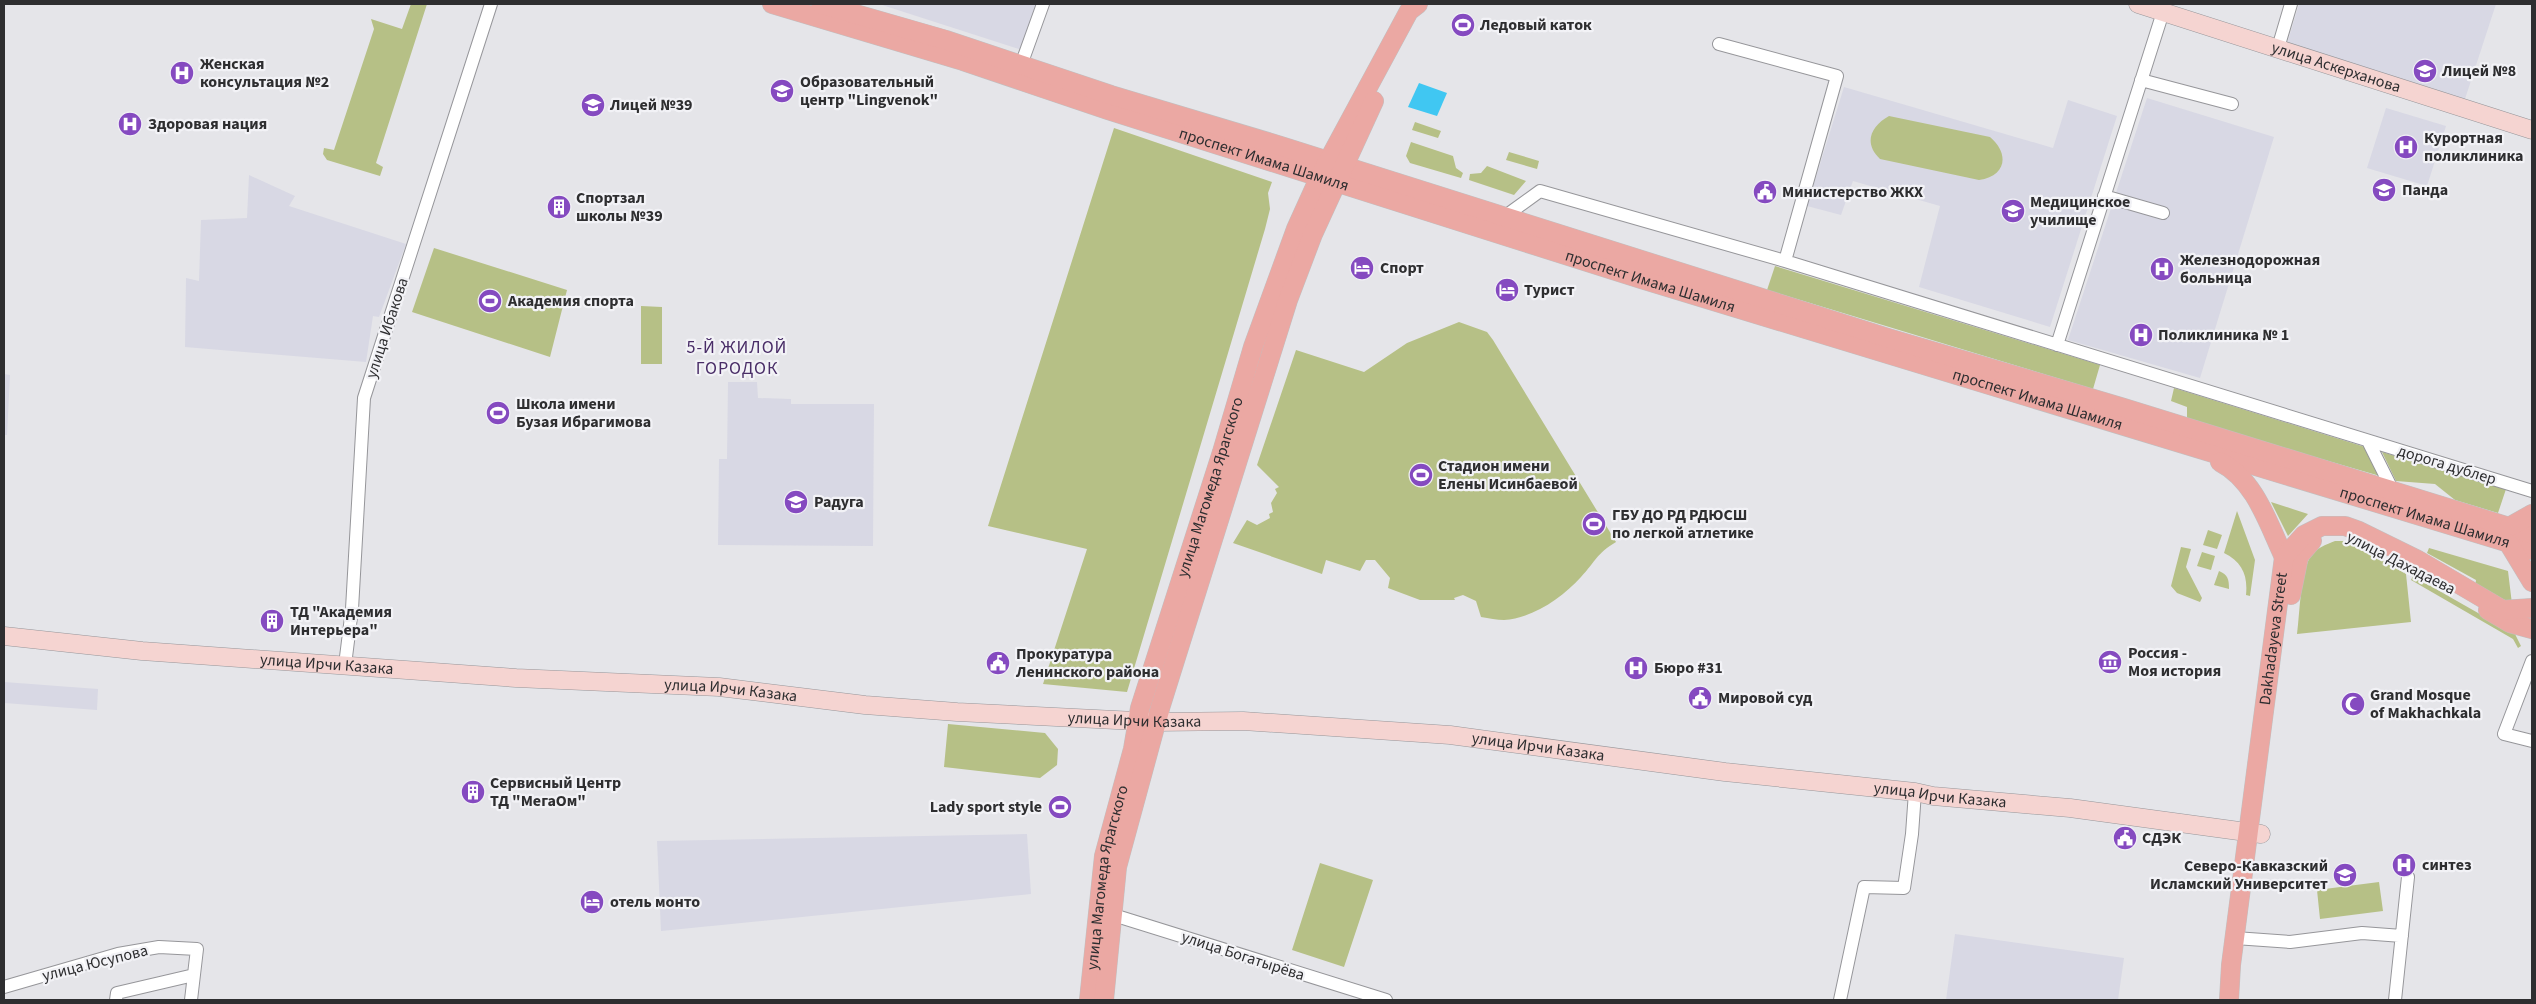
<svg xmlns="http://www.w3.org/2000/svg" width="2536" height="1004" font-family="'Source Sans 3',sans-serif">
	<rect width="100%" height="100%" fill="#e5e5e9"/>
	<path fill="#d8d8e4" d="M 879,4 L 1038,4 L 1022,50 Z
		M 2299,4 L 2496,4 L 2465,99 L 2287,44 Z
		M 1844,87 L 2053,148 L 2068,100 L 2117,116 L 2050,327 L 1919,287 L 1940,206 L 1853,181 L 1841,215 L 1807,206 Z
		M 2147,98 L 2274,137 L 2200,378 L 2068,340 Z
		M 2386,108 L 2446,126 L 2427,186 L 2367,168 Z
		M 249,175 L 295,196 L 289,206 L 406,244 L 379,317 L 373,316 L 366,362 L 185,347 L 186,278 L 199,281 L 201,220 L 247,218 Z
		M 4,374 L 10,375 L 7,435 L 4,435 Z
		M 728,382 L 757,382 L 758,398 L 791,399 L 791,404 L 874,404 L 873,546 L 718,545 L 719,459 L 727,459 Z
		M 4,682 L 98,689 L 97,710 L 4,703 Z
		M 1027,834 L 1031,894 L 661,931 L 657,841 Z
		M 1955,934 L 2124,958 L 2118,1000 L 1946,1000 Z"/>
	<path fill="#b6c086" d="M 411,4 L 427,4 L 376,163 L 383,167 L 380,176 L 327,160 L 323,154 L 324,148 L 334,150 L 374,29 L 371,19 L 402,29 Z
		M 1889,116 L 1990,137 C 2010,154 2006,176 1979,180 L 1880,159 C 1863,143 1871,126 1889,116 Z
		M 1415,122 L 1441,131 L 1438,138 L 1412,130 Z
		M 1114,128 L 1272,182 L 1268,193 L 1270,209 L 1265,229 L 1127,692 L 1043,684 L 1087,549 L 988,526 Z
		M 1411,142 L 1453,156 L 1456,168 L 1463,173 L 1461,178 L 1410,163 L 1406,156 Z
		M 1509,152 L 1539,161 L 1537,169 L 1506,160 Z
		M 1487,166 L 1526,181 L 1514,195 L 1469,180 L 1470,174 L 1481,173 Z
		M 434,248 L 567,290 L 550,357 L 412,312 Z
		M 1775,266 L 2100,365 L 2093,389 L 1767,290 Z
		M 641,306 L 662,307 L 662,364 L 641,364 Z
		M 1459,322 L 1487,332 L 1493,340 L 1616,542 C 1596,554 1596,561 1581,577 C 1562,598 1533,618 1504,620 C 1497,620 1489,618 1481,617 L 1476,601 L 1463,595 L 1454,598 L 1455,600 L 1420,600 L 1388,588 L 1390,578 L 1375,560 L 1366,560 L 1360,571 L 1326,560 L 1322,574 L 1233,543 L 1247,520 L 1257,525 L 1270,518 L 1269,514 L 1273,512 L 1271,503 L 1277,493 L 1275,489 L 1279,487 L 1257,465 L 1296,350 L 1364,372 L 1407,343 Z
		M 2174,388 L 2365,447 L 2380,476 L 2187,420 L 2187,407 L 2171,401 Z
		M 2382,452 L 2506,489 L 2498,513 L 2455,500 L 2435,484 L 2396,481 Z
		M 2271,502 L 2308,514 L 2288,536 Z
		M 2237,511 L 2255,560 L 2250,596 L 2246,595 C 2248,575 2242,562 2224,553 Z
		M 2208,530 L 2222,535 L 2217,549 L 2203,545 Z
		M 2335,541 L 2349,541 L 2406,574 L 2411,622 L 2297,634 C 2300,612 2300,576 2310,557 C 2314,549 2327,544 2335,541 Z
		M 2181,547 L 2191,549 L 2186,567 L 2202,598 L 2200,602 L 2177,593 L 2171,586 Z
		M 2429,548 L 2508,571 L 2512,604 L 2475,588 L 2476,580 L 2427,553 Z
		M 2202,552 L 2215,556 L 2211,570 L 2197,566 Z
		M 2219,571 C 2228,575 2229,579 2229,589 L 2214,585 Z
		M 2413,576 L 2515,634 L 2521,646 L 2518,648 L 2513,639 L 2411,580 Z
		M 948,724 L 1045,733 L 1058,749 L 1057,765 L 1040,778 L 944,767 Z
		M 1320,863 L 1373,880 L 1344,967 L 1292,950 Z
		M 2379,882 L 2383,911 L 2320,919 L 2317,890 Z"/>
	<path fill="#40c7f2" d="M 1419,83 L 1447,93 L 1437,116 L 1408,107 Z"/>
	<g fill="none" stroke-linecap="round" stroke-linejoin="round">
		<g stroke="#96969a" stroke-width="14">
			<path id="street" d="M 1719,44 L 1837,76 L 1785,261
				M 2278,48 L 2291,4
				M 1021,65 L 1043,4
				M 2141,80 L 2232,104
				M 2104,196 L 2163,213
				M 1504,217 L 1540,191 L 1785,261 L 2532,491
				M 2057,345 L 2163,12
				M 2368,441 L 2394,493
				M 2532,661 L 2504,734 L 2532,741
				M 345,665 L 352,609 L 364,398 L 491,4
				M 1107,913 L 1386,1000
				M 2235,938 L 2290,942 L 2362,933 L 2402,936
				M 4,987 L 118,954 L 159,947 L 197,949 L 191,1000
				M 116,1000 L 117,993 L 194,975
				M 1840,1000 L 1864,887 L 1904,888 L 1912,834 L 1915,792
				M 2395,1000 L 2408,877"/>
		</g>
		<g stroke="#96969a" stroke-width="19">
			<g id="secondary">
				<path id="s1" d="M 2138,4 L 2532,130"/>
				<path id="s2" d="M 4,636 L 142,651 L 516,678 L 719,687 L 865,705 L 957,712 L 1156,722 L 1243,721 L 1450,735 L 1725,772 L 1915,792 L 1933,796 L 2070,808 L 2261,834"/>
			</g>
		</g>
		<g stroke="#c0c0c1" stroke-width="20">
			<g id="primary">
				<path id="s3" d="M 772,4 L 963,61 L 1108,110 L 1641,279 L 2532,550"/>
				<path d="M 821,4 L 946,40 L 1111,95 L 1281,146 L 1888,338 L 2121,407 L 2532,534"/>
				<path d="M 2220,462 C 2255,480 2268,523 2284,557"/>
				<path d="M 2509,527 L 2532,514"/>
				<path d="M 2509,544 L 2532,582"/>
				<path d="M 2291,595 L 2299,556 L 2312,541"/>
				<path d="M 2488,610 L 2510,623 L 2532,629"/>
				<path id="s4" d="M 1089,1000 L 1104,856 L 1133,749 L 1140,708 L 1222,452 L 1253,347 L 1296,229 L 1320,176 L 1409,11 L 1418,4"/>
				<path d="M 1104,1000 L 1117,867 L 1161,705 L 1288,300 L 1313,234 L 1374,101"/>
				<path id="s5" d="M 2229,1000 L 2231,965 L 2284,557 L 2304,535 L 2322,526 L 2345,526 L 2359,531 L 2418,560 L 2503,610 L 2532,608"/>
			</g>
		</g>
		<use href="#street" stroke="#fff" stroke-width="12"/>
		<use href="#secondary" stroke="#f5d4d1" stroke-width="18"/>
		<use href="#primary" stroke="#eba8a3" stroke-width="19"/>
	</g>
	<defs>
		<g id="stadium-disc" transform="scale(1.25)"><circle r="9.5" fill="#854ac0" stroke="#f2f2f6"/><path d="M0-5a6.5 5 0 1 0 0 10a6.5 5 0 1 0 0-10ZM-3.5-1.8h7v3.6h-7Z" fill="#fff"/></g>
		<g id="school-disc" transform="scale(1.25)"><circle r="9.5" fill="#854ac0" stroke="#f2f2f6"/><path d="M0-5L7-2L0 1L-7-2ZM-4 1L0 2.5L4 1V4Q0 6-4 4Z" fill="#fff"/></g>
		<g id="hospital-disc" transform="scale(1.25)"><circle r="9.5" fill="#854ac0" stroke="#f2f2f6"/><path d="M-5-5h3v3.5h4V-5h3V5h-3V1.5h-4V5h-3Z" fill="#fff"/></g>
		<g id="civic-disc" transform="scale(1.25)"><circle r="9.5" fill="#854ac0" stroke="#f2f2f6"/><path d="M-.6-6.5H3V-4.5H.6V-3L4-1V1h2V6H-6V1h2V-1L-.6-3ZM-1.2 2.5V6h2.4V2.5Z" fill="#fff"/></g>
		<g id="building-disc" transform="scale(1.25)"><circle r="9.5" fill="#854ac0" stroke="#f2f2f6"/><path d="M-4-6H4V6H1V3H-1V6H-4ZM-2.5-4.3h1.7v1.8h-1.7ZM.8-4.3h1.7v1.8H.8ZM-2.5-1h1.7V.8h-1.7ZM.8-1h1.7V.8H.8Z" fill="#fff"/></g>
		<g id="university-disc" transform="scale(1.25)"><circle r="9.5" fill="#854ac0" stroke="#f2f2f6"/><path d="M0-5L7-2L0 1L-7-2ZM-4 1L0 2.5L4 1V4Q0 6-4 4Z" fill="#fff"/></g>
		<g id="hotel-disc" transform="scale(1.25)"><circle r="9.5" fill="#854ac0" stroke="#f2f2f6"/><path d="M-6-4.5h1.5V1H6V5H4.5V3h-9V5H-6ZM-4 0a1.8 1.8 0 1 1 3.6 0ZM.5 0V-2.5h3Q6-2.5 6 0Z" fill="#fff"/></g>
		<g id="museum-disc" transform="scale(1.25)"><circle r="9.5" fill="#854ac0" stroke="#f2f2f6"/><path d="M0-6L6-3V-2H-6V-3ZM-5-1h2V3h-2ZM-1-1h2V3h-2ZM3-1h2V3H3ZM-6 4H6V6H-6Z" fill="#fff"/></g>
		<g id="mosque-disc" transform="scale(1.25)"><circle r="9.5" fill="#854ac0" stroke="#f2f2f6"/><path d="M3.5-4.9A6 6 0 1 0 3.5 4.9A5 5 0 1 1 3.5-4.9Z" fill="#fff"/></g>
	</defs>
	<g fill-rule="evenodd">
		<use href="#stadium-disc" x="1463" y="25"/>
		<use href="#school-disc" x="2425" y="71"/>
		<use href="#hospital-disc" x="182" y="73"/>
		<use href="#school-disc" x="782" y="91"/>
		<use href="#school-disc" x="593" y="105"/>
		<use href="#hospital-disc" x="130" y="124"/>
		<use href="#hospital-disc" x="2406" y="147"/>
		<use href="#school-disc" x="2384" y="190"/>
		<use href="#civic-disc" x="1765" y="192"/>
		<use href="#building-disc" x="559" y="207"/>
		<use href="#university-disc" x="2013" y="211"/>
		<use href="#hotel-disc" x="1362" y="268"/>
		<use href="#hospital-disc" x="2162" y="269"/>
		<use href="#hotel-disc" x="1507" y="290"/>
		<use href="#stadium-disc" x="490" y="301"/>
		<use href="#hospital-disc" x="2141" y="335"/>
		<use href="#stadium-disc" x="498" y="413"/>
		<use href="#stadium-disc" x="1421" y="475"/>
		<use href="#school-disc" x="796" y="502"/>
		<use href="#stadium-disc" x="1594" y="524"/>
		<use href="#building-disc" x="272" y="621"/>
		<use href="#museum-disc" x="2110" y="662"/>
		<use href="#civic-disc" x="998" y="663"/>
		<use href="#hospital-disc" x="1636" y="668"/>
		<use href="#civic-disc" x="1700" y="698"/>
		<use href="#mosque-disc" x="2353" y="704"/>
		<use href="#building-disc" x="473" y="792"/>
		<use href="#stadium-disc" x="1060" y="807"/>
		<use href="#civic-disc" x="2125" y="838"/>
		<use href="#hospital-disc" x="2404" y="865"/>
		<use href="#university-disc" x="2345" y="875"/>
		<use href="#hotel-disc" x="592" y="902"/>
	</g>
	<g text-anchor="middle" dominant-baseline="central" stroke-width="4.5" stroke-linejoin="round" paint-order="stroke">
		<g font-size="16" font-weight="bold" fill="#2e2e30" stroke="#f2f2f6" text-anchor="start">
			<text x="1480" y="25">Ледовый каток</text>
			<text x="200" y="64">Женская<tspan x="200" dy="18">консультация №2</tspan></text>
			<text x="2442" y="71">Лицей №8</text>
			<text x="800" y="82">Образовательный<tspan x="800" dy="18">центр "Lingvenok"</tspan></text>
			<text x="610" y="105">Лицей №39</text>
			<text x="148" y="124">Здоровая нация</text>
			<text x="2424" y="138">Курортная<tspan x="2424" dy="18">поликлиника</tspan></text>
			<text x="2402" y="190">Панда</text>
			<text x="1782" y="192">Министерство ЖКХ</text>
			<text x="576" y="198">Спортзал<tspan x="576" dy="18">школы №39</tspan></text>
			<text x="2030" y="202">Медицинское<tspan x="2030" dy="18">училище</tspan></text>
			<text x="2180" y="260">Железнодорожная<tspan x="2180" dy="18">больница</tspan></text>
			<text x="1380" y="268">Спорт</text>
			<text x="1524" y="290">Турист</text>
			<text x="508" y="301">Академия спорта</text>
			<text x="2158" y="335">Поликлиника № 1</text>
			<text x="516" y="404">Школа имени<tspan x="516" dy="18">Бузая Ибрагимова</tspan></text>
			<text x="1438" y="466">Стадион имени<tspan x="1438" dy="18">Елены Исинбаевой</tspan></text>
			<text x="814" y="502">Радуга</text>
			<text x="1612" y="515">ГБУ ДО РД РДЮСШ<tspan x="1612" dy="18">по легкой атлетике</tspan></text>
			<text x="290" y="612">ТД "Академия<tspan x="290" dy="18">Интерьера"</tspan></text>
			<text x="2128" y="653">Россия -<tspan x="2128" dy="18">Моя история</tspan></text>
			<text x="1016" y="654">Прокуратура<tspan x="1016" dy="18">Ленинского района</tspan></text>
			<text x="1654" y="668">Бюро #31</text>
			<text x="2370" y="695">Grand Mosque<tspan x="2370" dy="18">of Makhachkala</tspan></text>
			<text x="1718" y="698">Мировой суд</text>
			<text x="490" y="783">Сервисный Центр<tspan x="490" dy="18">ТД "МегаОм"</tspan></text>
			<text x="1042" y="807" text-anchor="end">Lady sport style</text>
			<text x="2142" y="838">СДЭК</text>
			<text x="2422" y="865">синтез</text>
			<text x="2328" y="866" text-anchor="end">Северо-Кавказский<tspan x="2328" dy="18">Исламский Университет</tspan></text>
			<text x="610" y="902">отель монто</text>
		</g>
		<g font-size="16" fill="#2e2e30" stroke="#f2f2f6">
			<text stroke="none"><textPath href="#s1" startOffset="208">улица Аскерханова</textPath></text>
			<text stroke="none"><textPath href="#s3" startOffset="516">проспект Имама Шамиля</textPath></text>
			<text stroke="none"><textPath href="#s3" startOffset="921">проспект Имама Шамиля</textPath></text>
			<text transform="translate(387 328) rotate(-72)">улица Ибакова</text>
			<text stroke="none"><textPath href="#s3" startOffset="1326">проспект Имама Шамиля</textPath></text>
			<text transform="translate(2447 465) rotate(17)">дорога дублер</text>
			<text stroke="none"><textPath href="#s4" startOffset="529">улица Магомеда Ярагского</textPath></text>
			<text stroke="none"><textPath href="#s3" startOffset="1731">проспект Имама Шамиля</textPath></text>
			<text transform="translate(2401 563) rotate(27)">улица Дахадаева</text>
			<text stroke="none"><textPath href="#s5" startOffset="364">Dakhadayeva Street</textPath></text>
			<text stroke="none"><textPath href="#s2" startOffset="324">улица Ирчи Казака</textPath></text>
			<text stroke="none"><textPath href="#s2" startOffset="729">улица Ирчи Казака</textPath></text>
			<text stroke="none"><textPath href="#s2" startOffset="1134">улица Ирчи Казака</textPath></text>
			<text stroke="none"><textPath href="#s2" startOffset="1539">улица Ирчи Казака</textPath></text>
			<text stroke="none"><textPath href="#s2" startOffset="1944">улица Ирчи Казака</textPath></text>
			<text stroke="none"><textPath href="#s4" startOffset="124">улица Магомеда Ярагского</textPath></text>
			<text transform="translate(1243 956) rotate(18)">улица Богатырёва</text>
			<text transform="translate(95 963) rotate(-14)">улица Юсупова</text>
		</g>
		<g font-size="18" letter-spacing="1" fill="#492d67" stroke="#f2f2f6">
			<text x="737" y="347">5-Й ЖИЛОЙ<tspan x="737" dy="21">ГОРОДОК</tspan></text>
		</g>
	</g>
	<rect width="2536" height="1004" fill="none" stroke="#2e2e30" stroke-width="10"/>
</svg>
